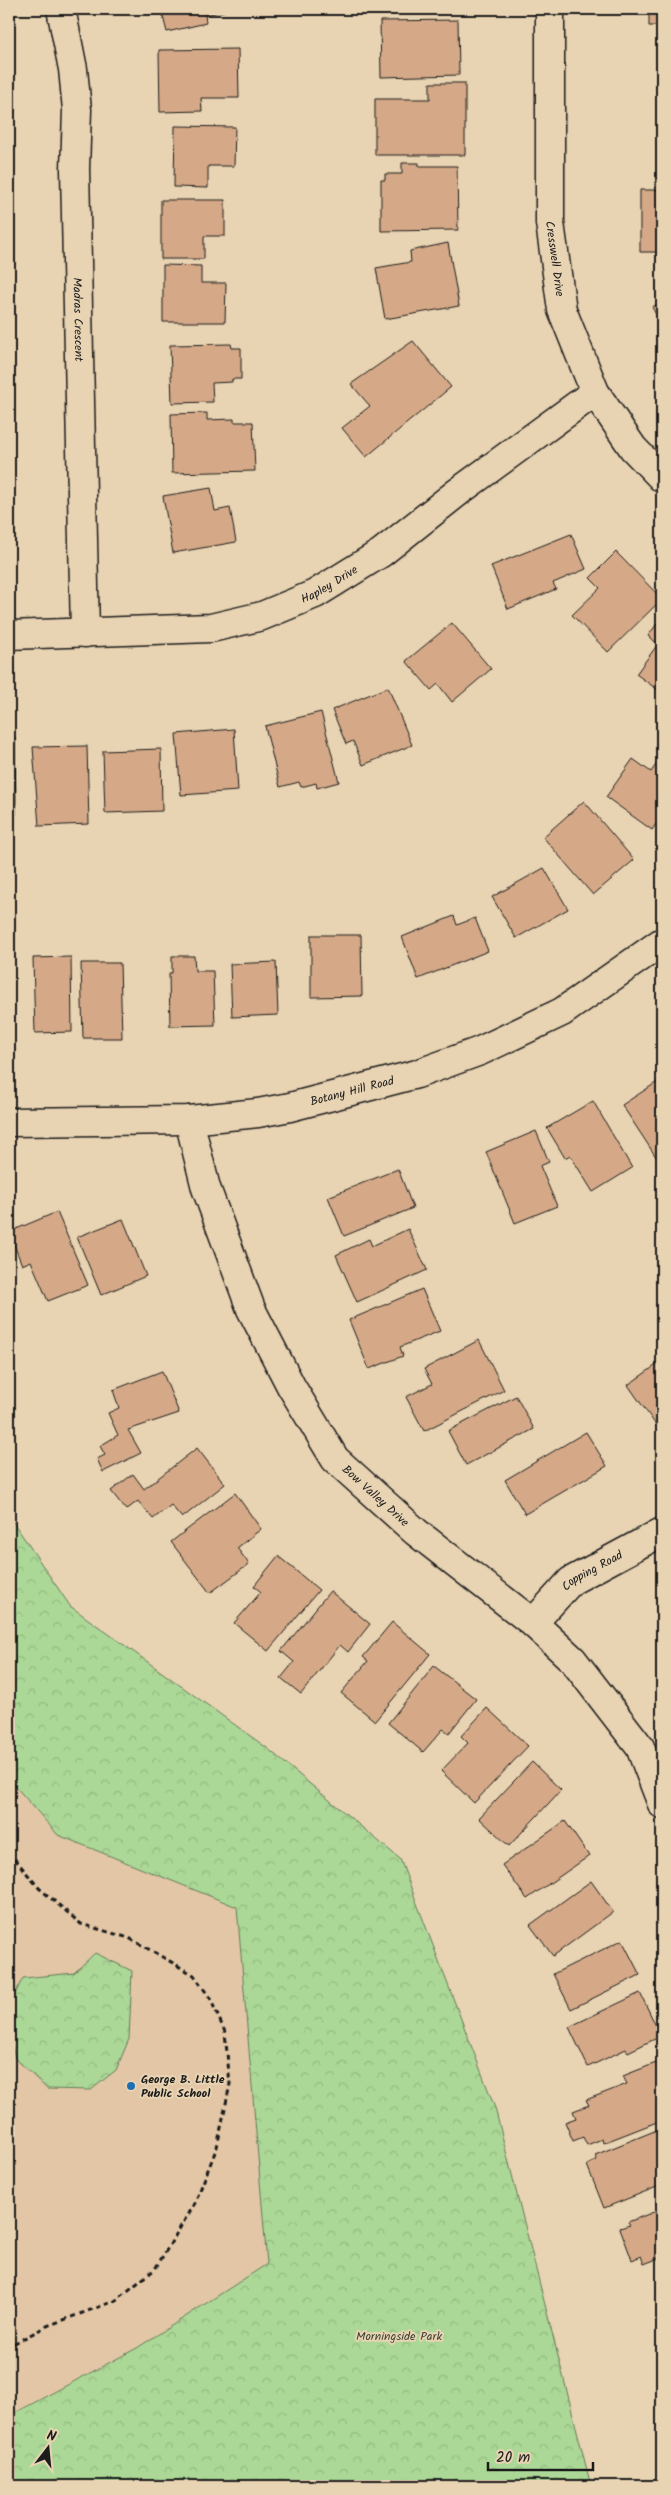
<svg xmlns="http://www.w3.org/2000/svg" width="671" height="2495" font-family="Kalam,sans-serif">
	<defs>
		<pattern id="park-crowns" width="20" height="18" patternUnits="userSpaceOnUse" patternTransform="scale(1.25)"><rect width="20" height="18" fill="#abd896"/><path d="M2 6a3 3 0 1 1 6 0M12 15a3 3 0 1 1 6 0" fill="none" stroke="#93b981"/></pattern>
	</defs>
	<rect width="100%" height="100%" fill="#e8d3b2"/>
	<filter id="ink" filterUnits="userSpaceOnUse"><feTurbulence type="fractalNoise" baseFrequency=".02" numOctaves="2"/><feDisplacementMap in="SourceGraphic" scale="10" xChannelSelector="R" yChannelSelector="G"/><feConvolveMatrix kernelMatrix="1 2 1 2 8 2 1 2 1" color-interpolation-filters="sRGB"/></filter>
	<g filter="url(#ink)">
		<path fill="#e2c6a5" d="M 9,1779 L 59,1835 L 237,1907 L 267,2264 L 137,2348 L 9,2416 Z"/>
		<path fill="url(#park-crowns)" stroke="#647a59" d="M 9,1516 L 70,1606 L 267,1748 L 400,1859 L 495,2108 L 591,2486 L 9,2486 L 9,2416 L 137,2348 L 267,2264 L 237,1907 L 58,1835 L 9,1779 Z
			M 95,1953 L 132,1971 L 129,2039 L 116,2070 L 91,2090 L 47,2089 L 15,2058 L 9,2032 L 9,2006 L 23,1978 L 74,1973 Z"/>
		<path fill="#d5a987" stroke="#1c1c1c" d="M 161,9 L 233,9 L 205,15 L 206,23 L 167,32 Z
			M 649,9 L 662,9 L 662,26 L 649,26 Z
			M 458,20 L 459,75 L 381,77 L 380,21 Z
			M 238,49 L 239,98 L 201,98 L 202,111 L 160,112 L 159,50 Z
			M 430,83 L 465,83 L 465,155 L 375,155 L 375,99 L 430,99 Z
			M 175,126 L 235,127 L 234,166 L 208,166 L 208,188 L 174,187 Z
			M 402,163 L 419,163 L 419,166 L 457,166 L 458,230 L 381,231 L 381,180 L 385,180 L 385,174 L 402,174 Z
			M 640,190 L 662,190 L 662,260 L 661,252 L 640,252 Z
			M 161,200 L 225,200 L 225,236 L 204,236 L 204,259 L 161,259 Z
			M 448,243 L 459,306 L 385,319 L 376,268 L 411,262 L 410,251 Z
			M 163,265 L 201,266 L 201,283 L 226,283 L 225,322 L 163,322 Z
			M 662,302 L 662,326 L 652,307 Z
			M 413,341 L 451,387 L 366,457 L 342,428 L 370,406 L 351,384 Z
			M 231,344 L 232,348 L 241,348 L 241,379 L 232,379 L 232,382 L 212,383 L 213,402 L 172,403 L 170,345 Z
			M 207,413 L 207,420 L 234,419 L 234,422 L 253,422 L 255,471 L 172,473 L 171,414 Z
			M 211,488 L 215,511 L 230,508 L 236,542 L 173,553 L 163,496 Z
			M 571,534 L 586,569 L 553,583 L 556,589 L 508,609 L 491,566 Z
			M 616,552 L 662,599 L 608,652 L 572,615 L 600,588 L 590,578 Z
			M 662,617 L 662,693 L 636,674 L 658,644 L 648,636 Z
			M 452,623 L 491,669 L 452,702 L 438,684 L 431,690 L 406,661 Z
			M 388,687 L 412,745 L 363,765 L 353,741 L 346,744 L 332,710 Z
			M 321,712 L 339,782 L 317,788 L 316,783 L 301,787 L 299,782 L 280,787 L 265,726 Z
			M 234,729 L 238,791 L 181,795 L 176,734 Z
			M 15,737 L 16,815 L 9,815 L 9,738 Z
			M 87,746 L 89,824 L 39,826 L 33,747 Z
			M 161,749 L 162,811 L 105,813 L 103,751 Z
			M 633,759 L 651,772 L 660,759 L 662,761 L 662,815 L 652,830 L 606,797 Z
			M 584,801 L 634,860 L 593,895 L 543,837 Z
			M 544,868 L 568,909 L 516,938 L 492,897 Z
			M 454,916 L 457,925 L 475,918 L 488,951 L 418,979 L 402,937 Z
			M 311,935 L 361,935 L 362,996 L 311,997 Z
			M 172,956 L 194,956 L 195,971 L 213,971 L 215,1025 L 170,1026 L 169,973 L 172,973 Z
			M 71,957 L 72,1032 L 35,1033 L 33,958 Z
			M 276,962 L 278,1015 L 232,1017 L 230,964 Z
			M 81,963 L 120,963 L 122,1038 L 83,1038 Z
			M 662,1079 L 662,1166 L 622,1105 Z
			M 593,1101 L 632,1168 L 593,1192 L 570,1155 L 565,1158 L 547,1128 Z
			M 536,1131 L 549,1162 L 540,1166 L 557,1206 L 515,1223 L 486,1152 Z
			M 398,1169 L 413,1208 L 344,1236 L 328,1197 Z
			M 57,1212 L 88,1285 L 48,1301 L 31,1261 L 22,1265 L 9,1232 Z
			M 123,1219 L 146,1276 L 101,1295 L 77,1237 Z
			M 408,1229 L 427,1270 L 357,1302 L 336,1255 L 369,1239 L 372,1246 Z
			M 422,1289 L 440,1331 L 400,1347 L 403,1356 L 369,1369 L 349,1320 Z
			M 662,1331 L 662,1344 L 656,1335 Z
			M 479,1340 L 504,1390 L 424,1431 L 406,1397 L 432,1384 L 424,1369 Z
			M 662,1361 L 662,1425 L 658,1428 L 628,1385 Z
			M 162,1371 L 179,1413 L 128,1430 L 141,1453 L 103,1472 L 97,1459 L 105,1455 L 100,1446 L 118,1435 L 108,1413 L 119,1408 L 113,1390 Z
			M 516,1396 L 534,1429 L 466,1465 L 448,1431 Z
			M 586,1432 L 607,1466 L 525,1514 L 505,1480 Z
			M 197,1448 L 225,1484 L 182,1518 L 171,1505 L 153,1519 L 138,1501 L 126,1510 L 111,1491 L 133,1474 L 144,1489 Z
			M 235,1493 L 261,1529 L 237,1548 L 249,1564 L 210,1593 L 171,1542 Z
			M 278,1556 L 319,1590 L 268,1651 L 234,1623 L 261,1592 L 254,1586 Z
			M 330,1591 L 370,1624 L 348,1652 L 340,1645 L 301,1694 L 281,1678 L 294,1662 L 281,1651 Z
			M 392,1622 L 430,1654 L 375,1721 L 341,1693 L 368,1661 L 363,1657 Z
			M 434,1666 L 476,1699 L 449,1733 L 443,1729 L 423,1752 L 388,1723 Z
			M 487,1708 L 528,1746 L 474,1803 L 441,1771 L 468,1743 L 461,1736 Z
			M 532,1762 L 561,1790 L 509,1846 L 479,1818 Z
			M 565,1821 L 589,1856 L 527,1899 L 502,1865 Z
			M 591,1881 L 613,1912 L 553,1956 L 530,1925 Z
			M 622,1940 L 640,1975 L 571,2009 L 553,1974 Z
			M 640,1993 L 661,2036 L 628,2052 L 626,2049 L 588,2067 L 569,2027 Z
			M 656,2063 L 662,2078 L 662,2120 L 603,2143 L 602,2139 L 587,2145 L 583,2137 L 573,2141 L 565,2122 L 576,2118 L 573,2111 L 589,2105 L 586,2100 L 627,2084 L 623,2076 Z
			M 662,2128 L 662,2185 L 604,2208 L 587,2165 L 597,2160 L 595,2155 Z
			M 662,2200 L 662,2257 L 644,2264 L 641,2256 L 632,2260 L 620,2228 L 630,2225 L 628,2222 L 659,2210 L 656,2202 Z"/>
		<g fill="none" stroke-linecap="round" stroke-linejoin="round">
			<g stroke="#1c1c1c" stroke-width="31">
				<g id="minor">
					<path id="s1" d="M 61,9 L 73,69 L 77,110 L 75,169 L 85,633"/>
					<path id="s2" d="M 550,9 L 550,223 L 562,310 L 595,392 L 633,448 L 662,478"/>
					<path id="s3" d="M 9,635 L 211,628 L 262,616 L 315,594 L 381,553 L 458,492 L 595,392"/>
					<path id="s4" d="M 189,1120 L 206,1188 L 251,1309 L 291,1386 L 335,1459 L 416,1532 L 533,1623 L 573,1660 L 640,1747 L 662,1804"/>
					<path id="s5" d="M 9,1122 L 189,1120 L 258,1113 L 290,1107 L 417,1074 L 480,1051 L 562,1012 L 662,942"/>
					<path id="s6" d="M 533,1623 L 571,1581 L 662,1532"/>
				</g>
			</g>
			<path stroke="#1c1c1c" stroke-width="3" stroke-dasharray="5 4" stroke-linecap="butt" d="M 9,1852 L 39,1888 L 81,1924 L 129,1938 L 194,1975 L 210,1998 L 225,2032 L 230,2084 L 217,2147 L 195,2203 L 155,2269 L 115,2301 L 47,2326 L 9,2346"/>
			<use href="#minor" stroke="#e8d3b2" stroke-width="28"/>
		</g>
	</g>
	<circle fill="#1f6fb2" stroke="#e8d3b2" stroke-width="2" cx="131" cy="2086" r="5"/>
	<g text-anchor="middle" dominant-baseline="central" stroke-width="4" stroke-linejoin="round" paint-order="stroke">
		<g font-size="12" fill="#1c1c1c" stroke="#e8d3b2">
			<text stroke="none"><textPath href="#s2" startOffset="250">Cresswell Drive</textPath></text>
			<text stroke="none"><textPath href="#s1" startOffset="312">Madras Crescent</textPath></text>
			<text stroke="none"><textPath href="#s3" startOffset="329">Hapley Drive</textPath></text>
			<text stroke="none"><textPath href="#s5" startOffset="346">Botany Hill Road</textPath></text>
			<text stroke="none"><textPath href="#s4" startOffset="426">Bow Valley Drive</textPath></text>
			<text stroke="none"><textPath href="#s6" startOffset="80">Copping Road</textPath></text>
		</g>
		<g font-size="12" font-weight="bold" fill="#1c1c1c" stroke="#e8d3b2" text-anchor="start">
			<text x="141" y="2079">George B. Little<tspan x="141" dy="14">Public School</tspan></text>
		</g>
		<g font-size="12" fill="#394234" stroke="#e8d3b2">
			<text x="399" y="2336">Morningside Park</text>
		</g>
	</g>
	<rect width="671" height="2495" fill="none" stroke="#e8d3b2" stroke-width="30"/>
	<rect x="15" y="15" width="641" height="2465" fill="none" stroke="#1c1c1c" stroke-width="2" filter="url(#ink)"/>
	<g transform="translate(48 2448) rotate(16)" stroke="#e8d3b2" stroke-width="4" paint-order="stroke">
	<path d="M0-4L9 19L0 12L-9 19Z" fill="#1c1c1c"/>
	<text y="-8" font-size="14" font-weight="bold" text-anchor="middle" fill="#1c1c1c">N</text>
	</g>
	<path d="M488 2462v8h105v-8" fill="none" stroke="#1c1c1c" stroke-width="2.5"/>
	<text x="496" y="2462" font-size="15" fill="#1c1c1c" stroke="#e8d3b2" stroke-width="4" paint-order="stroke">20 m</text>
</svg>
